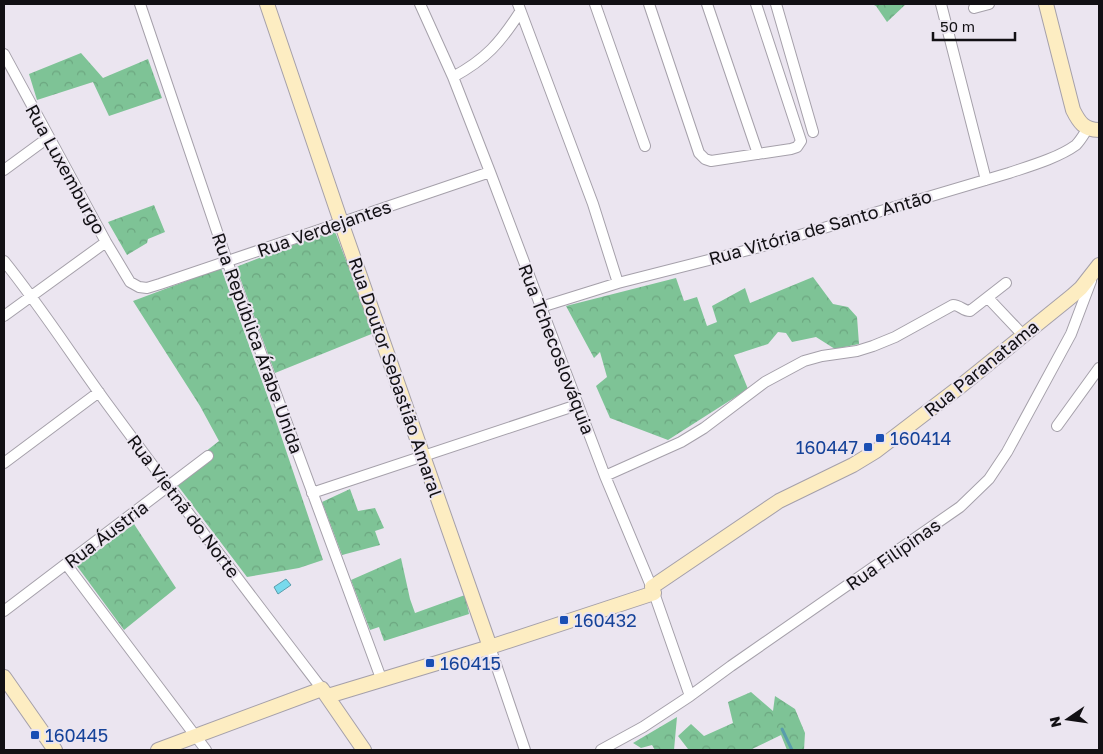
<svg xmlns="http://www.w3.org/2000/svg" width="1103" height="754" font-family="'Golos Text',sans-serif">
	<defs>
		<pattern id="forest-crowns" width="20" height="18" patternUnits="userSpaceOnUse" patternTransform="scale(1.25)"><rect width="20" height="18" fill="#7ec396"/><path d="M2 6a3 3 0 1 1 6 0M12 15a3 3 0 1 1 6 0" fill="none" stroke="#6ca680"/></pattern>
	</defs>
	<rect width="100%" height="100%" fill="#ebe5f0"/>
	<path fill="url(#forest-crowns)" d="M 872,4 L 906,4 L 887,22 L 876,6 Z
		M 81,53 L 103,78 L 148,59 L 162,98 L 109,116 L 93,82 L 37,100 L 29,74 Z
		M 154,205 L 165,232 L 148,239 L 147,243 L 127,255 L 108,222 Z
		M 334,229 L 374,333 L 275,373 L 236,267 Z
		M 221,268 L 271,406 L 323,560 L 299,568 L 247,577 L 172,478 L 219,441 L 200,406 L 133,301 Z
		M 813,277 L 833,304 L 848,307 L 857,317 L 859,344 L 835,349 L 816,337 L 792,342 L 786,333 L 778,332 L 768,344 L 734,355 L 748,389 L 668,440 L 610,418 L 596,386 L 607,377 L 600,352 L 594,358 L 566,306 L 676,278 L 684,301 L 697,297 L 707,326 L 717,322 L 712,306 L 745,288 L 750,303 Z
		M 350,489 L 358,511 L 375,508 L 384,528 L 375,531 L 380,545 L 342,555 L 322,502 Z
		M 134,524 L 176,588 L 124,630 L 77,566 Z
		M 401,558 L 410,599 L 415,613 L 465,595 L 469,614 L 384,641 L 379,627 L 370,630 L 351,580 Z
		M 751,692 L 773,711 L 775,696 L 795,709 L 805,733 L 804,750 L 787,750 L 781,735 L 750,750 L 679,750 L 688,749 L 678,736 L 691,724 L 704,736 L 733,723 L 728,702 Z
		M 677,717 L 674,750 L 655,750 L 652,745 L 641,748 L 633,743 Z"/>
	<path fill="#78daed" stroke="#599dac" d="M 286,579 L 291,585 L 278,594 L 274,587 Z"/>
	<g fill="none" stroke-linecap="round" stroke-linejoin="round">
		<path stroke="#599dac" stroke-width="3" d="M 782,729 L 792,750"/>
		<g stroke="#a5a0aa" stroke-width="12">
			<path id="street" d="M 140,4 L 227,261 L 382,681
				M 420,4 L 453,77 L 490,172 L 605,476 L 654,593 L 690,696
				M 518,4 L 593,204 L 618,283
				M 595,4 L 645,146
				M 649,4 L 699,153 L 705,159 L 711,161 L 791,149 L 797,147 L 801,141 L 756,4
				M 707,4 L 758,154
				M 776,4 L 813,132
				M 941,4 L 986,180
				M 974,8 L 989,4
				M 4,54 L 106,242 L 130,282 L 139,287 L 147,288 L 160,284 L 490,172
				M 453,77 C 486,59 500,43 520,12
				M 4,170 L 49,137
				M 4,261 C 41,307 73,357 108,405 C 178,500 250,595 322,689
				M 988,298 L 1023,335
				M 541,307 L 618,283 L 756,248 L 1009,173 C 1030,166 1058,158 1076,145 C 1081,140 1084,134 1088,128
				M 4,316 L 106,242
				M 1057,426 L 1099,368
				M 4,463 L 99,392
				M 605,476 L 681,442 L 704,428 L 765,382 L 804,361 L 822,356 L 857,351 L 873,346 L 895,337 L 953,305 C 960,305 963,311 970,311 L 1006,283
				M 312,493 L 577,405
				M 66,564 L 206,750
				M 4,611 L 208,456
				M 490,647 L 525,750
				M 601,750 L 643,727 L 690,696 L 731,666 L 960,507 L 989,479 L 1007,452 L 1071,334 L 1091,281"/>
		</g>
		<g stroke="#a5a0aa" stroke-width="16">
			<path id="secondary" d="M 267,4 L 341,222 L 490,647
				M 1046,4 L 1073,110 C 1079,122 1084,130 1099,130
				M 652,587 L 779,501 L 853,465 L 876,451 L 957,389 L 1072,296 L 1081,288 L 1099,265
				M 4,677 L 55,750
				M 328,696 L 490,647 L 654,593
				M 158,750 L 322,689 L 364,750"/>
		</g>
		<use href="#street" stroke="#fff" stroke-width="10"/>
		<use href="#secondary" stroke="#fdedc2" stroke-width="14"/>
	</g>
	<g fill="#1a4fb4" stroke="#ebe5f0" stroke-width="2">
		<rect x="875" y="433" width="10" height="10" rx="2.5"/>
		<rect x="863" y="442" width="10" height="10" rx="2.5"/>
		<rect x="559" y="615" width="10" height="10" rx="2.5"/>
		<rect x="425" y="658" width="10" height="10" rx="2.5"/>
		<rect x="30" y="730" width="10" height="10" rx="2.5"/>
	</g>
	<g text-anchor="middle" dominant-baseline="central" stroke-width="4" stroke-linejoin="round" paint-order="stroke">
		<g font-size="18" fill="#121014" stroke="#ebe5f0">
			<text transform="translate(66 169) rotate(61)">Rua Luxemburgo</text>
			<text transform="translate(820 227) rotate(-16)">Rua Vitória de Santo Antão</text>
			<text transform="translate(324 228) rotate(-19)">Rua Verdejantes</text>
			<text transform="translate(258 343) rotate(70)">Rua República Árabe Unida</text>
			<text transform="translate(557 349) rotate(69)">Rua Tchecoslováquia</text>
			<text transform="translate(981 368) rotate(-39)">Rua Paranatama</text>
			<text transform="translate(396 377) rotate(71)">Rua Doutor Sebastião Amaral</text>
			<text transform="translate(184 506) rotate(53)">Rua Vietnã do Norte</text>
			<text transform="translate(106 534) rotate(-37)">Rua Áustria</text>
			<text transform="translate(893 554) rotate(-35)">Rua Filipinas</text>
		</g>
		<g font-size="18" fill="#164399" stroke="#ebe5f0" text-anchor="start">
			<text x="890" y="438">160414</text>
			<text x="858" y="447" text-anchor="end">160447</text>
			<text x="574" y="620">160432</text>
			<text x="440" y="663">160415</text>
			<text x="45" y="735">160445</text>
		</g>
	</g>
	<rect width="1103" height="754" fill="none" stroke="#121014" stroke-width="10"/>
	<g transform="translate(1068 719) rotate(257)" stroke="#ebe5f0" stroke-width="4" paint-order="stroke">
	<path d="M0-4L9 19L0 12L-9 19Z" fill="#121014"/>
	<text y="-8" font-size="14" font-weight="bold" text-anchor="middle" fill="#121014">N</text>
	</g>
	<path d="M933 32v8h82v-8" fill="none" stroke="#121014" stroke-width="2.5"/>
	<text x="940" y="32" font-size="15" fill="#121014" stroke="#ebe5f0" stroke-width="4" paint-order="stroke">50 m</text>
</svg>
